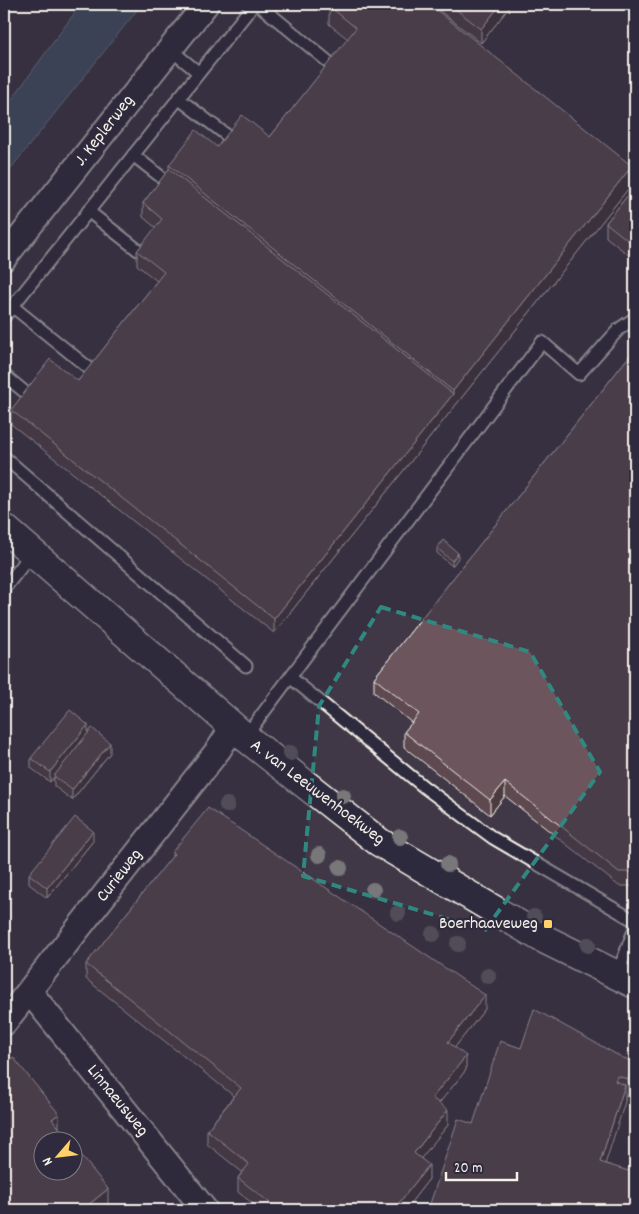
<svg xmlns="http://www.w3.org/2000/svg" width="639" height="1214" font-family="Dekko,sans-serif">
	<rect width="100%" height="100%" fill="#2f2a3d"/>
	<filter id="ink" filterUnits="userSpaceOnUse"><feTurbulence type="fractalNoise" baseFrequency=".02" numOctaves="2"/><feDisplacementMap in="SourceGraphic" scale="10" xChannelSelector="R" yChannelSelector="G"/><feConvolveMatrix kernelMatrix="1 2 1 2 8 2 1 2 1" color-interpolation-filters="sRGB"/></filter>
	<g filter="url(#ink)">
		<path fill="#413746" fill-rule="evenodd" d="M 4,4 L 635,4 L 635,1210 L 4,1210 ZM 42,1142 L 72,1142 L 72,1172 L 42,1172 Z"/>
		<path fill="#4c6077" stroke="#8f9aa4" d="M 81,4 L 142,4 L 4,177 L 4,110 Z"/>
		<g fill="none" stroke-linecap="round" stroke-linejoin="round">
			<g stroke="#f4f1e8" stroke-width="15">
				<path id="lane" d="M 258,4 L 331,64
					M 170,49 L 199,73
					M 178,98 L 229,137
					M 133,155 L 165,180
					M 88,211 L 138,250
					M 12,306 L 90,369
					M 4,317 L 254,4
					M 4,375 L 26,393
					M 4,457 L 246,666
					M 4,589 L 32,553
					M 290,677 L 424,787 L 493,838 L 635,921
					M 245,737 L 542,342 L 579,374 L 619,329 L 635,318
					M 617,975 L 635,928"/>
			</g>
			<g stroke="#f4f1e8" stroke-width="28">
				<path id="street" d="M 4,258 L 206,4
					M 29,991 L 205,1210
					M 4,1023 L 219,749 L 233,727"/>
			</g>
			<g stroke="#f4f1e8" stroke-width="31">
				<path id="secondary" d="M 4,528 L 245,737 L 379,842 L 540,937 L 635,984"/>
			</g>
			<use href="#lane" stroke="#2f2a3d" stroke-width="11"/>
			<use href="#street" stroke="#2f2a3d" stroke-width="24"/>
			<use href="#secondary" stroke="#2f2a3d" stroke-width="28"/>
		</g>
		<g fill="#78777a">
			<circle cx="290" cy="753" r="8"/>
			<circle cx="343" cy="796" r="8"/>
			<circle cx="227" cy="805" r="8"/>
			<circle cx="400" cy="837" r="8"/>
			<circle cx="319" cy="855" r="8"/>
			<circle cx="448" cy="864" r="8"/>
			<circle cx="340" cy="868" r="8"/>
			<circle cx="373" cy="890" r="8"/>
			<circle cx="398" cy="913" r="8"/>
			<circle cx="534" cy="917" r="8"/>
			<circle cx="433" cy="934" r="8"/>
			<circle cx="458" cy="944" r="8"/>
			<circle cx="588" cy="945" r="8"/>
			<circle cx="488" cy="976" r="8"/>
		</g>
		<path fill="#5d484f" stroke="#f4f1e8" d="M 431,4 L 512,4 L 481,43 Z
			M 329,6 L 632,184 L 274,633 L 11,424 L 11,410 L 78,381 L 157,281 L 137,265 L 137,251 L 156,228 L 143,217 L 143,203 L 169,169 L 169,165 L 217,147 L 270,137 L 348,39 L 329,24 Z
			M 635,186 L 635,260 L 606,237 L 606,223 Z
			M 635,349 L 633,886 L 619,886 L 505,796 L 490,815 L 404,747 L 404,732 L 412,723 L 374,692 L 374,678 Z
			M 437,548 L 458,558 L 452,566 L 437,553 Z
			M 88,733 L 110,753 L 72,800 L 54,786 L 54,777 L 50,782 L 31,768 L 31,758 Z
			M 93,841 L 47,898 L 29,884 L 29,874 Z
			M 172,852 L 485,1009 L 455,1047 L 466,1070 L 439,1103 L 448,1125 L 421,1158 L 429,1179 L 405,1210 L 261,1210 L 238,1192 L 238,1178 L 242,1172 L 207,1144 L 207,1130 L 234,1096 L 86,979 L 86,964 L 172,857 Z
			M 521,1048 L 634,1080 L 628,1097 L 625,1096 L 625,1102 L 473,1124 Z"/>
		<path fill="#4c3b40" stroke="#f4f1e8" d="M 501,4 L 512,4 L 481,43 L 481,29 Z
			M 632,166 L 632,184 L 274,633 L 274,619 L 453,394 L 453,391 Z
			M 458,553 L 458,558 L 452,566 L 452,561 Z
			M 88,725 L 88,735 L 50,782 L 50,772 Z
			M 110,743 L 110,753 L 72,800 L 72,790 Z
			M 505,782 L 505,796 L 490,815 L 490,800 Z
			M 93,831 L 93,841 L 47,898 L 47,888 Z
			M 635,869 L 635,883 L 633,886 L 633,872 Z
			M 485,995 L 485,1009 L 448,1056 L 448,1042 Z
			M 466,1056 L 466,1070 L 432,1112 L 432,1098 Z
			M 634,1062 L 634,1080 L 628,1097 L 628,1079 Z
			M 625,1085 L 625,1102 L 600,1180 L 600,1162 Z
			M 448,1110 L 448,1125 L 414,1167 L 414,1153 Z
			M 59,1114 L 59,1128 L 52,1119 Z
			M 429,1165 L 429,1179 L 405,1210 L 395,1210 L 395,1208 Z
			M 108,1189 L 108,1203 L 100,1210 L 82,1210 Z
			M 635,1197 L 635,1210 L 631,1210 Z"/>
		<path fill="#6c545c" stroke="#f4f1e8" d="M 331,4 L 429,4 L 632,166 L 453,391 L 169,165 L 196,130 L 217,147 L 242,115 L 270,137 L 356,28 L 329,6 Z
			M 449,4 L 501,4 L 481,29 Z
			M 169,169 L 453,394 L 274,619 L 11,410 L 50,359 L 78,381 L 164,272 L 137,251 L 162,219 L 143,203 Z
			M 635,186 L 635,246 L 606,223 Z
			M 635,349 L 635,869 L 633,872 L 619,872 L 505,782 L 490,800 L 404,732 L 419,714 L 374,678 Z
			M 443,540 L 458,553 L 452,561 L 437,548 Z
			M 70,710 L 88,725 L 50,772 L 31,758 Z
			M 92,728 L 110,743 L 72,790 L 54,776 Z
			M 208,808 L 485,995 L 448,1042 L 466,1056 L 432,1098 L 448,1110 L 414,1153 L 429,1165 L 395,1208 L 398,1210 L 279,1210 L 238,1178 L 249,1164 L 207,1130 L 241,1088 L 86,964 L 174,854 L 172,852 Z
			M 75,817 L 93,831 L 47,888 L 29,874 Z
			M 534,1009 L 623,1058 L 634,1062 L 628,1079 L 617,1076 L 615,1081 L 625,1085 L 600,1162 L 635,1173 L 635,1197 L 631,1210 L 428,1210 L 458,1119 L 473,1124 L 500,1041 L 521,1048 Z
			M 13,1057 L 59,1114 L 52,1119 L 71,1142 L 42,1142 L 42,1172 L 72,1172 L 72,1144 L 108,1189 L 82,1210 L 4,1210 L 4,1069 Z"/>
	</g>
	<path d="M0 0H639V1214H0ZM 381,607 L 530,652 L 600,772 L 485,930 L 303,876 L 319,706 Z" fill="#2f2a3d" fill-opacity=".55" fill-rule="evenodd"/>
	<path fill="none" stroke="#318880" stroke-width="4" stroke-dasharray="10 6" stroke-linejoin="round" d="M 381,607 L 530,652 L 600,772 L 485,930 L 303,876 L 319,706 Z"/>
	<rect fill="#ffd166" stroke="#2f2a3d" stroke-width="2" x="543" y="919" width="10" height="10" rx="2.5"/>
	<g text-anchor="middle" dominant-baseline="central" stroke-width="4.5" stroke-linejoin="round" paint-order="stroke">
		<g font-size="18" fill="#f4f1e8" stroke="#2f2a3d">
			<text transform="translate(105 131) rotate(-52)">J. Keplerweg</text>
			<text transform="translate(317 793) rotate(37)">A. van Leeuwenhoekweg</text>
			<text transform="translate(120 876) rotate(-52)">Curieweg</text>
			<text transform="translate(117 1101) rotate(51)">Linnaeusweg</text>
		</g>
		<g font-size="18" fill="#f4f1e8" stroke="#2f2a3d" text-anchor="end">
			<text x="538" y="924">Boerhaaveweg</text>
		</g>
	</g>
	<rect width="639" height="1214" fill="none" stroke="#2f2a3d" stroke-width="20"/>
	<rect x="10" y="10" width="619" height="1194" fill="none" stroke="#f4f1e8" stroke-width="2" filter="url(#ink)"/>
	<g transform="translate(58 1156) rotate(242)"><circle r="24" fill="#2f2a3d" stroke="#7e7a81"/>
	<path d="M0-4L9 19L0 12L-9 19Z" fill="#ffd166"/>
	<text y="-8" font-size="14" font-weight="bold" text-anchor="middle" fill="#f4f1e8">N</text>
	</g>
	<path d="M446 1172v8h71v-8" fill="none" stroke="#f4f1e8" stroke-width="2.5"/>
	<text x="454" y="1172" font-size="15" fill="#f4f1e8" stroke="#2f2a3d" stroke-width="4" paint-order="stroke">20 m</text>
</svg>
